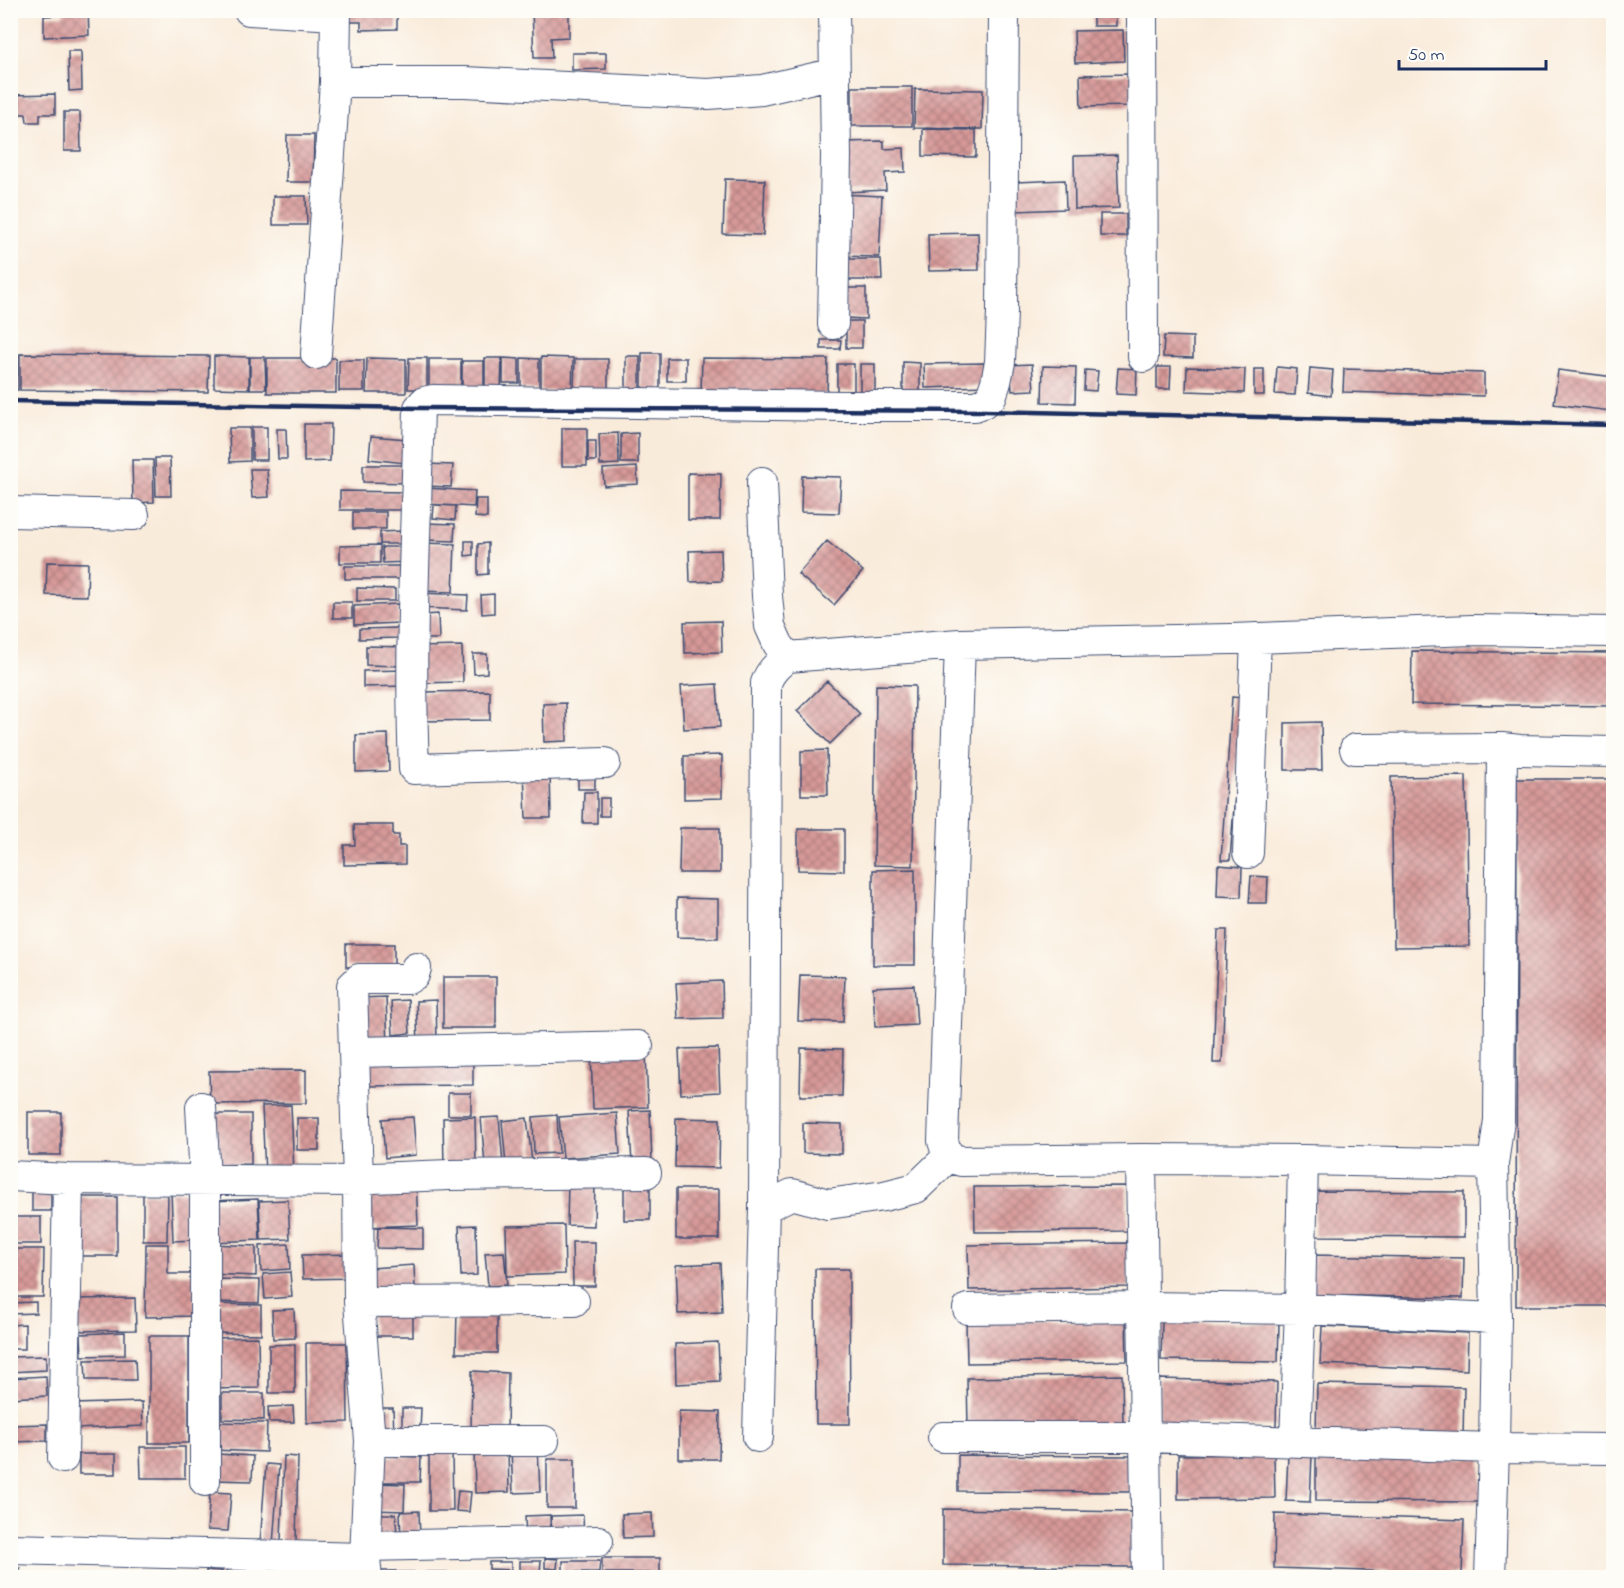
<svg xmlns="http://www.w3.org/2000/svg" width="1624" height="1588" font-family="'Indie Flower',sans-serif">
	<defs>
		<pattern id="building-cross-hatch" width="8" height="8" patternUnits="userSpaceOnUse" patternTransform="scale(1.5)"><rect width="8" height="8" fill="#d79998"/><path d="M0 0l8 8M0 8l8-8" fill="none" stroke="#ae7d7f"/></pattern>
	</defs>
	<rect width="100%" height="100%" fill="#fdfcf7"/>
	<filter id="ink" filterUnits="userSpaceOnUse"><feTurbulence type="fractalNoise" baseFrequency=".0167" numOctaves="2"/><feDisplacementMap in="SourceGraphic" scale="12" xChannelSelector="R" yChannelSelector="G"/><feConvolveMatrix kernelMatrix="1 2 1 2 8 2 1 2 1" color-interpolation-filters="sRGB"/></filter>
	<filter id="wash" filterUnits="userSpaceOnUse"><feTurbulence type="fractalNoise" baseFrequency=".008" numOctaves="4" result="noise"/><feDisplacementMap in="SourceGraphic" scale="24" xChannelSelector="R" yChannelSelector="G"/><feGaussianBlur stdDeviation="1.35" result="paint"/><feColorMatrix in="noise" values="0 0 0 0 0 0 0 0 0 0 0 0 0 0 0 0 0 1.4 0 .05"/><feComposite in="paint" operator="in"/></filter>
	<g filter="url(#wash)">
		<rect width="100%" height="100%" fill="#f9ebda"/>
		<g id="blocks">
			<path fill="url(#building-cross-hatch)" d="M 63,10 L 88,10 L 89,35 L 44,37 L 44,16 L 64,15 Z
				M 344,10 L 397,10 L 397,29 L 361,30 L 361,22 L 345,22 Z
				M 532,10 L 569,10 L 569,37 L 551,38 L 552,58 L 534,58 Z
				M 1093,10 L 1116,10 L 1116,26 L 1093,26 Z
				M 1123,30 L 1124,61 L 1075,63 L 1074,31 Z
				M 68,51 L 81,51 L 82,90 L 69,91 Z
				M 572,53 L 606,53 L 606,69 L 572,70 Z
				M 1132,74 L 1133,106 L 1081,107 L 1080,75 Z
				M 852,87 L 912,87 L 912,126 L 852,126 Z
				M 915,89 L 983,90 L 982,129 L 914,128 Z
				M 55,94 L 55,114 L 40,114 L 40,122 L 27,122 L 26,114 L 10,114 L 10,95 Z
				M 64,112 L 80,112 L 81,151 L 64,151 Z
				M 923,129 L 976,130 L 976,157 L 923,156 Z
				M 287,135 L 314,135 L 313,182 L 286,182 Z
				M 884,141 L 884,149 L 904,148 L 905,172 L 885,173 L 886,190 L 847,192 L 844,142 Z
				M 1117,155 L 1119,208 L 1075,209 L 1074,156 Z
				M 725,179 L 765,180 L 763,235 L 723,234 Z
				M 1065,180 L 1066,209 L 1016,211 L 1016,182 Z
				M 841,194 L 882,196 L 879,257 L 839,256 Z
				M 273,196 L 306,196 L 307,225 L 273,225 Z
				M 1100,214 L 1126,214 L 1126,236 L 1100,236 Z
				M 978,233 L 979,270 L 929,271 L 928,234 Z
				M 838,259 L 881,259 L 882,280 L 838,280 Z
				M 846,288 L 866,288 L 866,319 L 845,318 Z
				M 846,321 L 862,321 L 862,348 L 846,348 Z
				M 1164,336 L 1193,337 L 1193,358 L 1163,357 Z
				M 821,340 L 841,340 L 840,349 L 821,349 Z
				M 10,353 L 18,354 L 18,390 L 10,390 Z
				M 642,353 L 660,353 L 660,392 L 642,392 Z
				M 20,354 L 209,356 L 208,392 L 20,390 Z
				M 214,356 L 249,357 L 249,389 L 214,388 Z
				M 626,356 L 640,356 L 640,392 L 626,392 Z
				M 250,357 L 265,357 L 266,389 L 250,389 Z
				M 541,357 L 573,358 L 572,391 L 541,391 Z
				M 267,358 L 336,358 L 336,393 L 267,393 Z
				M 367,358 L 406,359 L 406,393 L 366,393 Z
				M 409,358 L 427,358 L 427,389 L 408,389 Z
				M 485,358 L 502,358 L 501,389 L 485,389 Z
				M 503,358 L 519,359 L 519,383 L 503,383 Z
				M 521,358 L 539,359 L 539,390 L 521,389 Z
				M 667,358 L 686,358 L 686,381 L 667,381 Z
				M 702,358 L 828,359 L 827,394 L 701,392 Z
				M 429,359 L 461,359 L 461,390 L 429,389 Z
				M 575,359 L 608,359 L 608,391 L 574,391 Z
				M 339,360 L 364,360 L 364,391 L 339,391 Z
				M 462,361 L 484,361 L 484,389 L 462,389 Z
				M 903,362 L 920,363 L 920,395 L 903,394 Z
				M 984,363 L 985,386 L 925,388 L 924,364 Z
				M 837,364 L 854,364 L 854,391 L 837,391 Z
				M 860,364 L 875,364 L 875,394 L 860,394 Z
				M 1032,364 L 1034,390 L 1012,391 L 1010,365 Z
				M 1043,366 L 1076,367 L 1075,403 L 1042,402 Z
				M 1157,367 L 1171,367 L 1170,389 L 1157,389 Z
				M 1187,367 L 1245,369 L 1244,393 L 1186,391 Z
				M 1277,367 L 1297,369 L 1295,395 L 1275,394 Z
				M 1118,368 L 1137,369 L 1136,395 L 1116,394 Z
				M 1310,368 L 1333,370 L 1331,396 L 1308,393 Z
				M 1254,369 L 1264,369 L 1264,395 L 1254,395 Z
				M 1344,369 L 1484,373 L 1484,396 L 1343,392 Z
				M 1085,370 L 1098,371 L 1096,391 L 1084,390 Z
				M 1558,370 L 1614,377 L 1611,411 L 1554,404 Z
				M 304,424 L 331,424 L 330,461 L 304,462 Z
				M 252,427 L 267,427 L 267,460 L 252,460 Z
				M 229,428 L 250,428 L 250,461 L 230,462 Z
				M 562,428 L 587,428 L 587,466 L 562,466 Z
				M 277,429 L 286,429 L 287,459 L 278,459 Z
				M 618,433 L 619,464 L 600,465 L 599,434 Z
				M 638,433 L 638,463 L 621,463 L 621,434 Z
				M 371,436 L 407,439 L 405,463 L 369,459 Z
				M 588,441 L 596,441 L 596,461 L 588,461 Z
				M 155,458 L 170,458 L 171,496 L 156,496 Z
				M 132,460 L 153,460 L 154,502 L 133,503 Z
				M 426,464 L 453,465 L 451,487 L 425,486 Z
				M 363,465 L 410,465 L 410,483 L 363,482 Z
				M 637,467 L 638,484 L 604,486 L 603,469 Z
				M 250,469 L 267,469 L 269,497 L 252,498 Z
				M 688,473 L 721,474 L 720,520 L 688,520 Z
				M 802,476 L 841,477 L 839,513 L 801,512 Z
				M 426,488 L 475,491 L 474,507 L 425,504 Z
				M 340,491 L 405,492 L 405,510 L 340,510 Z
				M 476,499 L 487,499 L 487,518 L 475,517 Z
				M 434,505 L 456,506 L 455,520 L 433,518 Z
				M 353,512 L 386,512 L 386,529 L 353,529 Z
				M 424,523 L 455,524 L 454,541 L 424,540 Z
				M 402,531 L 403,544 L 380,544 L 380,532 Z
				M 465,541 L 473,541 L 473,555 L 465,556 Z
				M 827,541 L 863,571 L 834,605 L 798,574 Z
				M 421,543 L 455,544 L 453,592 L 420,591 Z
				M 488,543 L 488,574 L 478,575 L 478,544 Z
				M 380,545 L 380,563 L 340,563 L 340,546 Z
				M 382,547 L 410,547 L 410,562 L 383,563 Z
				M 721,550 L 722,581 L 690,582 L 689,551 Z
				M 47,562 L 88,563 L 87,596 L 46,595 Z
				M 345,566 L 404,566 L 403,579 L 345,579 Z
				M 357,588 L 395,589 L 395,601 L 357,601 Z
				M 419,593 L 468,595 L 467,610 L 419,608 Z
				M 494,594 L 494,613 L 482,614 L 481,595 Z
				M 333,602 L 352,602 L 352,618 L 333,618 Z
				M 398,604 L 399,623 L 354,625 L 354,606 Z
				M 438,614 L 439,639 L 425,639 L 424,615 Z
				M 721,621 L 722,652 L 685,653 L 684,622 Z
				M 399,628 L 399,638 L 359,639 L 359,629 Z
				M 366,646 L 403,647 L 402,666 L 366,665 Z
				M 462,646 L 463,682 L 417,683 L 417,647 Z
				M 1412,651 L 1614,653 L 1614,706 L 1411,704 Z
				M 473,654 L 487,654 L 487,673 L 474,674 Z
				M 404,670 L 404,686 L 363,687 L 363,671 Z
				M 827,681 L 860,714 L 830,744 L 797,711 Z
				M 717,684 L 720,727 L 684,729 L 681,686 Z
				M 876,685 L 915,686 L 913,866 L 874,865 Z
				M 490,691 L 490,720 L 422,721 L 421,692 Z
				M 1232,697 L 1242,698 L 1230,860 L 1221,860 Z
				M 566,703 L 567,741 L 544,742 L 543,704 Z
				M 1321,722 L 1322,770 L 1285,770 L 1285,723 Z
				M 388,734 L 389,771 L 356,772 L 356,735 Z
				M 827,750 L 828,795 L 801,795 L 801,751 Z
				M 722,755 L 722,798 L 684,799 L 684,756 Z
				M 524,772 L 550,772 L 551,818 L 526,818 Z
				M 1466,776 L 1469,946 L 1394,947 L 1391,777 Z
				M 578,777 L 595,777 L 595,789 L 578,789 Z
				M 1517,779 L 1614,779 L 1614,1306 L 1516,1306 Z
				M 584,792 L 597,792 L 597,823 L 583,823 Z
				M 600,798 L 609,798 L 609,816 L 600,816 Z
				M 354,825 L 393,825 L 393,835 L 399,835 L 399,846 L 405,846 L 405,864 L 344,865 L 344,845 L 355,845 Z
				M 680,828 L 720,828 L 720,873 L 679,873 Z
				M 798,829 L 844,829 L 844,871 L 798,870 Z
				M 1218,865 L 1242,867 L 1241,897 L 1217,896 Z
				M 915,869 L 915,965 L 873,965 L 873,870 Z
				M 1251,876 L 1268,877 L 1267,903 L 1249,903 Z
				M 677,898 L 718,899 L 718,938 L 677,937 Z
				M 1218,930 L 1227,930 L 1222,1063 L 1213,1063 Z
				M 346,944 L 394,944 L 394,966 L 346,967 Z
				M 800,975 L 845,976 L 843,1022 L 798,1021 Z
				M 443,977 L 496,977 L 496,1028 L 443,1028 Z
				M 722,981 L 723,1018 L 678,1019 L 676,983 Z
				M 914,985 L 917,1025 L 875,1027 L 873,987 Z
				M 386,997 L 388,1045 L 359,1046 L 357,998 Z
				M 408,1000 L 410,1033 L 393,1035 L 391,1001 Z
				M 436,1000 L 437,1042 L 418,1042 L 416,1001 Z
				M 718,1048 L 720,1092 L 681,1094 L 679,1049 Z
				M 801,1048 L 843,1049 L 842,1096 L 800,1096 Z
				M 646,1052 L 648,1107 L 593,1109 L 591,1053 Z
				M 473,1054 L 473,1085 L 361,1086 L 361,1056 Z
				M 306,1070 L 306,1103 L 210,1104 L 209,1071 Z
				M 448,1093 L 471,1093 L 471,1115 L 448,1115 Z
				M 291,1105 L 294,1173 L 265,1174 L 262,1106 Z
				M 650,1110 L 652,1163 L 632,1164 L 629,1111 Z
				M 28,1112 L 61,1112 L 61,1155 L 28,1155 Z
				M 617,1113 L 620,1154 L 563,1158 L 559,1117 Z
				M 216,1114 L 251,1114 L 251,1164 L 216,1165 Z
				M 557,1115 L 559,1153 L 534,1154 L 533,1117 Z
				M 413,1117 L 416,1155 L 385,1158 L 382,1119 Z
				M 475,1117 L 476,1166 L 444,1167 L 443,1118 Z
				M 499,1117 L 503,1164 L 485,1165 L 481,1118 Z
				M 297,1118 L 319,1118 L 319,1150 L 297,1150 Z
				M 527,1118 L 532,1162 L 506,1165 L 502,1121 Z
				M 676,1118 L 720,1119 L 719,1168 L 675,1167 Z
				M 803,1123 L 842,1124 L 842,1154 L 803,1153 Z
				M 416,1179 L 418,1225 L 367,1227 L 365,1181 Z
				M 624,1179 L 650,1179 L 650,1220 L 624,1220 Z
				M 568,1182 L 595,1183 L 594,1226 L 567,1225 Z
				M 32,1183 L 51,1183 L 51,1211 L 32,1211 Z
				M 1127,1186 L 1127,1231 L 975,1232 L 974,1187 Z
				M 676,1189 L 719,1189 L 719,1239 L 676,1239 Z
				M 193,1191 L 195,1240 L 173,1241 L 171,1192 Z
				M 1315,1191 L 1464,1192 L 1464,1237 L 1314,1236 Z
				M 143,1193 L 168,1193 L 167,1241 L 143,1241 Z
				M 75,1197 L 117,1197 L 117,1256 L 74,1256 Z
				M 258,1199 L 260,1240 L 212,1242 L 211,1201 Z
				M 288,1200 L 290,1239 L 261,1240 L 259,1201 Z
				M 10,1217 L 41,1217 L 41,1244 L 10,1244 Z
				M 476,1225 L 477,1275 L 461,1276 L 459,1226 Z
				M 564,1225 L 565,1274 L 507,1276 L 506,1226 Z
				M 378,1227 L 423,1228 L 423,1249 L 377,1248 Z
				M 572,1242 L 595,1242 L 595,1286 L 573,1286 Z
				M 1129,1243 L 1129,1287 L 969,1290 L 968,1245 Z
				M 146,1244 L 168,1244 L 168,1274 L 194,1274 L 195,1316 L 145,1317 Z
				M 210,1244 L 256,1246 L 256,1276 L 209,1274 Z
				M 289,1244 L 290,1269 L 261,1271 L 260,1246 Z
				M 10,1249 L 44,1249 L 43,1297 L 10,1297 Z
				M 504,1252 L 507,1285 L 488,1286 L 485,1253 Z
				M 356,1254 L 357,1278 L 303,1279 L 302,1255 Z
				M 1312,1255 L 1464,1258 L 1463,1298 L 1311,1295 Z
				M 720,1263 L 722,1312 L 678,1314 L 676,1265 Z
				M 414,1265 L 415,1289 L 372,1291 L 371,1268 Z
				M 815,1269 L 849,1269 L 850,1424 L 816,1424 Z
				M 290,1272 L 292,1297 L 265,1299 L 263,1274 Z
				M 214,1279 L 260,1280 L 259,1303 L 213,1302 Z
				M 135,1298 L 136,1330 L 75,1331 L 74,1299 Z
				M 36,1302 L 36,1313 L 10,1314 L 10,1303 Z
				M 211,1304 L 261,1305 L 261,1334 L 210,1333 Z
				M 372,1306 L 413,1306 L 413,1336 L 373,1336 Z
				M 294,1309 L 295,1338 L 273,1339 L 272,1310 Z
				M 457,1310 L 497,1310 L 497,1353 L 456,1353 Z
				M 1126,1320 L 1127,1361 L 967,1363 L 966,1322 Z
				M 1162,1321 L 1279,1323 L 1278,1362 L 1161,1360 Z
				M 25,1324 L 25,1349 L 10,1349 L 10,1325 Z
				M 1322,1326 L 1468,1333 L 1467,1370 L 1320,1364 Z
				M 125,1332 L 125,1355 L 82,1356 L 81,1334 Z
				M 149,1336 L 189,1336 L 189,1443 L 149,1443 Z
				M 258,1337 L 259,1388 L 214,1389 L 213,1338 Z
				M 718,1342 L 720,1382 L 676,1384 L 675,1344 Z
				M 306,1343 L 347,1343 L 348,1422 L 307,1423 Z
				M 295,1344 L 295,1393 L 269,1393 L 269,1345 Z
				M 46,1356 L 46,1370 L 10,1372 L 10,1357 Z
				M 135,1359 L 136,1380 L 86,1380 L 85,1360 Z
				M 472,1371 L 508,1373 L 507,1431 L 471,1430 Z
				M 1122,1375 L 1123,1424 L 968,1427 L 967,1378 Z
				M 46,1376 L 47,1396 L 10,1398 L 10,1378 Z
				M 1159,1379 L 1277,1382 L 1276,1426 L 1158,1424 Z
				M 1317,1384 L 1464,1387 L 1463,1439 L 1316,1435 Z
				M 222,1393 L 264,1393 L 264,1420 L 222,1419 Z
				M 142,1402 L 143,1426 L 74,1429 L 73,1404 Z
				M 293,1406 L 294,1422 L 269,1422 L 268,1407 Z
				M 375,1408 L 393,1408 L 394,1434 L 376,1435 Z
				M 402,1408 L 421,1408 L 420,1433 L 402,1433 Z
				M 679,1411 L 720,1412 L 719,1459 L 679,1459 Z
				M 213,1422 L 267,1423 L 266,1452 L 213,1450 Z
				M 47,1424 L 47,1441 L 10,1442 L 10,1425 Z
				M 140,1447 L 185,1447 L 185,1478 L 141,1478 Z
				M 538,1448 L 540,1492 L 513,1493 L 511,1449 Z
				M 508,1449 L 509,1492 L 475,1493 L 474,1450 Z
				M 429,1451 L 452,1451 L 453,1511 L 429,1511 Z
				M 79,1454 L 116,1454 L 116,1474 L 79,1474 Z
				M 216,1454 L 253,1456 L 252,1481 L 214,1480 Z
				M 1274,1454 L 1275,1498 L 1178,1499 L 1178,1455 Z
				M 958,1455 L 1131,1456 L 1131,1492 L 958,1491 Z
				M 1288,1455 L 1312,1455 L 1310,1502 L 1286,1501 Z
				M 284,1456 L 298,1457 L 296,1542 L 281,1541 Z
				M 376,1456 L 421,1457 L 420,1482 L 376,1482 Z
				M 1316,1457 L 1481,1458 L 1481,1502 L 1316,1501 Z
				M 547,1459 L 575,1459 L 575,1508 L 547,1508 Z
				M 266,1464 L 279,1465 L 273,1545 L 260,1544 Z
				M 373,1483 L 405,1484 L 404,1511 L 373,1510 Z
				M 458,1491 L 471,1492 L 469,1512 L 456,1511 Z
				M 210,1492 L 231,1493 L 228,1531 L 207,1530 Z
				M 943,1509 L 1133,1512 L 1132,1567 L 943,1565 Z
				M 419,1511 L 420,1538 L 401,1539 L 400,1512 Z
				M 652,1513 L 653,1537 L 623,1538 L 622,1514 Z
				M 371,1514 L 396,1514 L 397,1539 L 372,1540 Z
				M 1275,1514 L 1464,1520 L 1462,1574 L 1274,1568 Z
				M 550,1515 L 551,1539 L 526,1540 L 525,1516 Z
				M 583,1515 L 584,1538 L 552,1539 L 551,1516 Z
				M 545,1558 L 558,1559 L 557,1569 L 545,1568 Z
				M 602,1558 L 660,1558 L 660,1573 L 602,1573 Z
				M 520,1561 L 541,1561 L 540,1572 L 520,1571 Z
				M 563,1561 L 600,1561 L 599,1572 L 563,1572 Z
				M 489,1562 L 511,1562 L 511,1570 L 489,1569 Z
				M 228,1564 L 251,1565 L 250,1578 L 227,1578 Z
				M 10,1568 L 20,1568 L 19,1578 L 10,1578 Z
				M 252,1568 L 272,1568 L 272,1578 L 252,1578 Z
				M 276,1568 L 302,1569 L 302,1578 L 276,1578 Z
				M 206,1570 L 222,1571 L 222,1578 L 206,1578 Z
				M 372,1571 L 396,1571 L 396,1578 L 373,1578 Z
				M 399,1572 L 414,1572 L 414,1578 L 399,1578 Z
				M 426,1572 L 447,1572 L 448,1578 L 427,1578 Z
				M 487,1572 L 515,1572 L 515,1578 L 487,1578 Z
				M 469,1574 L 469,1578 L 450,1578 L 449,1575 Z
				M 539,1574 L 539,1578 L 517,1578 L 517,1575 Z
				M 595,1575 L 620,1575 L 620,1578 L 595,1578 Z"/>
		</g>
	</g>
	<g filter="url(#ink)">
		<use href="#blocks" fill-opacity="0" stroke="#3c4b71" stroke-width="1.5"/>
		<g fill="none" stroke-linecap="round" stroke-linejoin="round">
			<g stroke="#3c4b71" stroke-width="32">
				<path id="minor" d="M 249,10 L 336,15
					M 336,10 L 335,82 L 464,82 L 708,94 L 762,90 L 835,73
					M 1142,10 L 1143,357
					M 833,324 L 836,156 L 834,10
					M 316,354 L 335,82
					M 762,482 L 767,596 L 770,626 L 778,644 L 787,657
					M 10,512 L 134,515
					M 1355,749 L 1502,748
					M 605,763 L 414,769 C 409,649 416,528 419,408 L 424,402 L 433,400 L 843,406 L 975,406 L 983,403 L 991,397 L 996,382 L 1000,362 L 1002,312 L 1004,10
					M 1248,853 L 1256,638
					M 355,1052 L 638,1046
					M 201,1107 L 205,1179 L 205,1481
					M 1141,1159 L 1147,1578
					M 1493,1164 L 1303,1160 L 1141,1159 L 961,1161 L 948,1157 L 943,1141 L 960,644 L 1231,639 L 1472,630 L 1614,632
					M 10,1176 L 68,1179 L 358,1181 L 373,1178 L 449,1175 L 646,1173
					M 764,1208 L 792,1194 L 828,1204 L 884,1196 L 916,1188 L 948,1157
					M 359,1302 L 574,1301
					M 968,1309 L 1143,1307 L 1300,1309 L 1496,1318
					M 758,1437 L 764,1208 L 766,683 C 770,671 778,665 787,657 L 960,644
					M 943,1437 L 1145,1437 L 1494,1448 L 1496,1318 L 1493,1164 L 1499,1120 L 1502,748 L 1520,750 L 1614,752
					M 370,1441 L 544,1441
					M 1295,1441 L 1300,1309 L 1303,1160
					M 63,1458 L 68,1179
					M 366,1546 L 598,1541
					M 10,1549 L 365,1558
					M 367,1578 L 365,1558 L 370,1441 L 359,1302 L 358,1181 L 352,986 L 359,979 L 408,979 L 414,975 L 416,968
					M 1490,1578 L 1494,1448 L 1614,1449"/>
			</g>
			<use href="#minor" stroke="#fff" stroke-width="30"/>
			<path stroke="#1b2f5e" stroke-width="4.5" d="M 10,401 L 419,408 L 984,411 L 1614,425"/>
		</g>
	</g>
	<rect width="1624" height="1588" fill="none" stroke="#fdfcf7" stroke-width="36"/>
	<path d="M1399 60v9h147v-9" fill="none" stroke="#1b2f5e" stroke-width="3"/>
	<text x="1408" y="60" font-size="18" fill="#1b2f5e" stroke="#fdfcf7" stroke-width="4.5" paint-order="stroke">50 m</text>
</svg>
